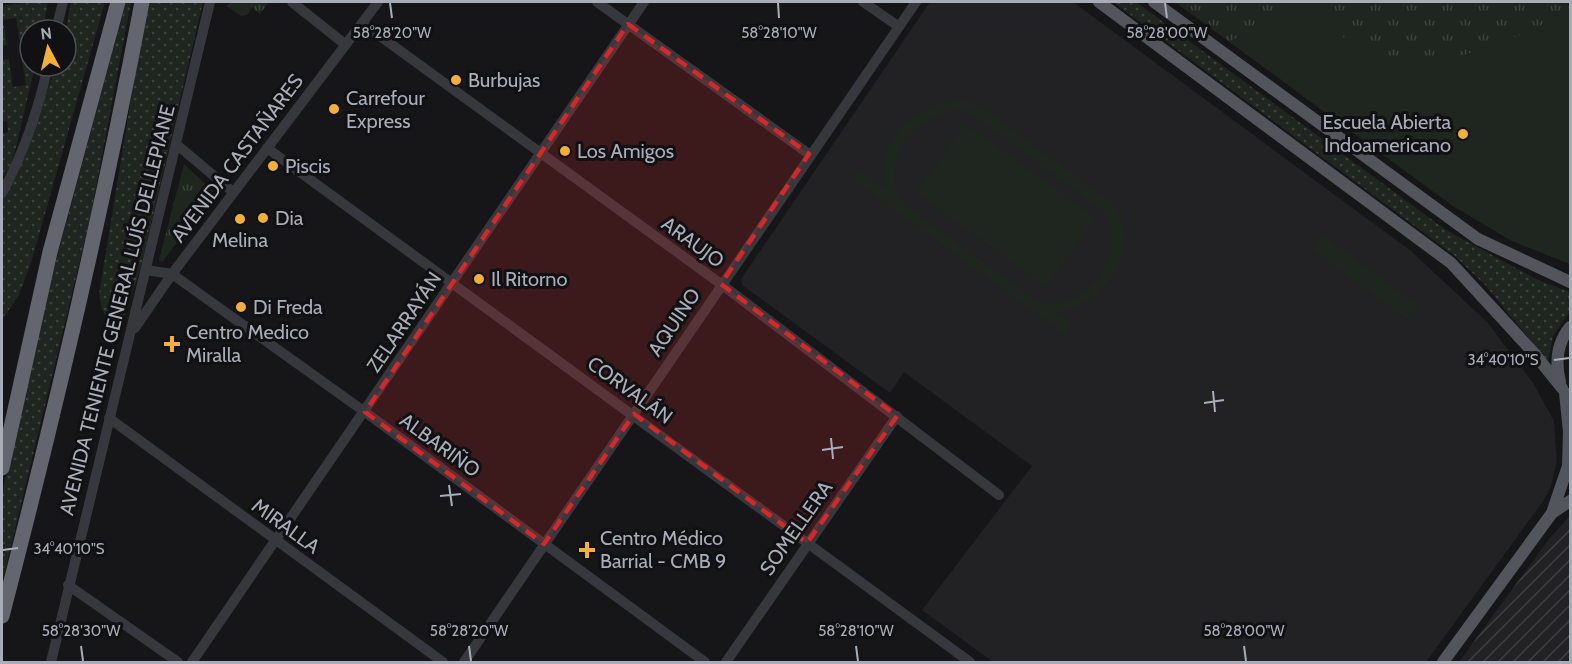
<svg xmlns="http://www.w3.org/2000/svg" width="1572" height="664" font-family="Cabin,sans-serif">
	<defs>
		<pattern id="industrial-furrows" width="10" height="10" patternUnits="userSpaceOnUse" patternTransform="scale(1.5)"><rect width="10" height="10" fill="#222225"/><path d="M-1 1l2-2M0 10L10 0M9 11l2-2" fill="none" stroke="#3f3f43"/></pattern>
		<pattern id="grass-dots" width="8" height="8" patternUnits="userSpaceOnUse" patternTransform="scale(1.5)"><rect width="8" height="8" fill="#1e261f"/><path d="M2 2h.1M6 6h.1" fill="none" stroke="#3c433d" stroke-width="1.8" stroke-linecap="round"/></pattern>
		<pattern id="park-tufts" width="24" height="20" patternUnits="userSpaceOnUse" patternTransform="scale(1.5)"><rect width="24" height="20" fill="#1e261f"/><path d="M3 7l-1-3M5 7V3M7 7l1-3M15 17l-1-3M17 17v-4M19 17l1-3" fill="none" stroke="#3c433d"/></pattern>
	</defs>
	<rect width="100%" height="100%" fill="#161618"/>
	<path fill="#222225" d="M 930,2 L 1073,2 L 1411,251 L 1488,323 L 1533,383 L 1554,421 L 1557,461 L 1551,486 L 1544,500 L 1426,662 L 993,662 L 922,610 L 1032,466 L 904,372 L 890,393 L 742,285 L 741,279 Z"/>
	<path fill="url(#industrial-furrows)" d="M 1570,516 L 1570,662 L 1459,662 L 1549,539 Z"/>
	<path fill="url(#grass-dots)" d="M 28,2 L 48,2 L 43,30 L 30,30 L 30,42 L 20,43 L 16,18 L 3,20 L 7,45 L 2,46 L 2,6 Z
		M 71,2 L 105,2 L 31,263 L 19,295 L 2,320 L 2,197 L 29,141 L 56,66 L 66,66 L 66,30 Z
		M 126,2 L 131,2 L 90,219 L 2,583 L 2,494 L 47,294 Z
		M 147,2 L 203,2 L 141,266 L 121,329 L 110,327 L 102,309 L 99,294 Z
		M 1113,2 L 1136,2 L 1446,230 L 1536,279 L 1570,292 L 1570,311 L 1553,336 L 1548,361 L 1485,285 L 1454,255 Z
		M 30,56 L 30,66 L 35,66 L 12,164 L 2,178 L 2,134 L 8,132 L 7,121 L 2,122 L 2,60 L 9,59 L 13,87 L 26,85 L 22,58 Z"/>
	<path fill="url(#park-tufts)" d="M 231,2 L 269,2 L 260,14 L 252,8 L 247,15 L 241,16 L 227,6 Z
		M 1175,2 L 1570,2 L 1570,264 L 1512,241 L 1453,206 Z
		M 184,164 L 215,193 L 162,262 L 159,260 Z"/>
	<path fill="#1e261f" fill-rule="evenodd" d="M 1287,2 L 1313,2 L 1316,12 L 1343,37 L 1386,56 L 1422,63 L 1467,54 L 1540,28 L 1570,3 L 1570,264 L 1512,241 L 1453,206 L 1230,42 Z
		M 956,100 L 974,103 L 987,110 L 1108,200 C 1151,240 1107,307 1056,312 L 1073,325 L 1065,335 L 852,179 L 859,170 L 885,189 C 876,138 909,109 956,100 ZM 954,110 L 968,112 L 978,118 L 1107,215 C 1129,257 1079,319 1034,299 L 905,205 C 877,163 911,120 954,110 Z
		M 966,124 L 1096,218 L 1046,287 L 916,193 Z
		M 1322,234 L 1418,305 L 1407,320 L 1312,249 Z"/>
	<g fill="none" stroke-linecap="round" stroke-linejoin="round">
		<path stroke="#37383d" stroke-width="10" d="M 292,2 L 346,45
			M 597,2 L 809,154
			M 863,2 L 898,26
			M 362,23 L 721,284 L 999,495
			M 56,30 L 63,2
			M 176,144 L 233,192
			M 267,148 L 970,662
			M 2,193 C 24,153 38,110 48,66
			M 146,270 L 172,274 L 365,412 L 705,662
			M 135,328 L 172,274 L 378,2
			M 109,418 L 443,662
			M 68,585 L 178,662
			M 51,662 L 210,2
			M 192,662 L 644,2
			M 464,662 L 916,2
			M 726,662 L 897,416"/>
		<path stroke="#53555c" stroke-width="12" d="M 1099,2 L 1451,263 L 1533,352 L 1562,388
			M 1154,2 L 1478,239 L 1570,282
			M 1560,382 C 1555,362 1557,343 1570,327
			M 1552,513 L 1570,501
			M 1443,662 L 1552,513 L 1568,466 L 1569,432 L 1565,393"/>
		<path stroke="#63666e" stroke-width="15" d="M 2,468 L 50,252 L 118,2
			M 2,616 C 55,413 103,208 142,2"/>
	</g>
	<path fill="#d62828" fill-opacity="0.2" stroke="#d62828" stroke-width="4.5" stroke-dasharray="12 8" stroke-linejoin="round" d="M 628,24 L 809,154 L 721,284 L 897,416 L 807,543 L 634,414 L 544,544 L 365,412 Z"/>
	<path fill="none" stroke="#a8adb8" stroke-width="2" d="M 390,3 L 392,18M 778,3 L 779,18M 1165,3 L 1167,18M 1554,360 L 1569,358M 1213,391 L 1215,412M 1204,403 L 1224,400M 831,438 L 833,459M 822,450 L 843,447M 449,485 L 452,506M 440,496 L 461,494M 3,550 L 18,548M 81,646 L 83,661M 469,646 L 471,661M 856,646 L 858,661M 1244,646 L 1246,661"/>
	<g fill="#f2b134" stroke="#111113" stroke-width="2">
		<circle cx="456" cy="80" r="6"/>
		<circle cx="334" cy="109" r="6"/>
		<circle cx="1463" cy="134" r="6"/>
		<circle cx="565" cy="151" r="6"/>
		<circle cx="273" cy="166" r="6"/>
		<circle cx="263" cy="218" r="6"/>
		<circle cx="240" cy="219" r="6"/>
		<circle cx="479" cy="279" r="6"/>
		<circle cx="241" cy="307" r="6"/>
		<path d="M169 335h6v6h6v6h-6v6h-6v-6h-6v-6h6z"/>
		<path d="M584 541h6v6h6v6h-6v6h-6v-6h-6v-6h6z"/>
	</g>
	<g text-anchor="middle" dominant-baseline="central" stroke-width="6" stroke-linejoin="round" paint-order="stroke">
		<g font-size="20" fill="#a8adb8" stroke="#111113" text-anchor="start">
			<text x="468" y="80">Burbujas</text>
			<text x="346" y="98">Carrefour<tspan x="346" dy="23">Express</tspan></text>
			<text x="1451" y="122" text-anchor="end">Escuela Abierta<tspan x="1451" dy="23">Indoamericano</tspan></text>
			<text x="577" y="151">Los Amigos</text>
			<text x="285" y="166">Piscis</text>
			<text x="275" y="218">Dia</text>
			<text x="240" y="240" text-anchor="middle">Melina</text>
			<text x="491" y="279">Il Ritorno</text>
			<text x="253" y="307">Di Freda</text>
			<text x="186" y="332">Centro Medico<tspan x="186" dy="23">Miralla</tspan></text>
			<text x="600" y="538">Centro Médico<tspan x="600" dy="23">Barrial - CMB 9</tspan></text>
		</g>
		<g font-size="20" fill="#a8adb8" stroke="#111113">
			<text transform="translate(237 158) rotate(-53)">AVENIDA CASTAÑARES</text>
			<text transform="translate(693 242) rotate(36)">ARAUJO</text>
			<text transform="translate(117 310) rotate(-76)">AVENIDA TENIENTE GENERAL LUÍS DELLEPIANE</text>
			<text transform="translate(404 322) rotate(-56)">ZELARRAYÁN</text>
			<text transform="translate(674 322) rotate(-56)">AQUINO</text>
			<text transform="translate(630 390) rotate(36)">CORVALÁN</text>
			<text transform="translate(440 445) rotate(36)">ALBARIÑO</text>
			<text transform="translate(286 526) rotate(36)">MIRALLA</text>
			<text transform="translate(796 528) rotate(-55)">SOMELLERA</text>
		</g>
	</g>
	<g font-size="15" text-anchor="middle" fill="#a8adb8" stroke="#111113" stroke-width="6" stroke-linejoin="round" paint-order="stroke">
		<text x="392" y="38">58°28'20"W</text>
		<text x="779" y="38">58°28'10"W</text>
		<text x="1167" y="38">58°28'00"W</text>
		<text x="1503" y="365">34°40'10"S</text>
		<text x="69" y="554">34°40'10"S</text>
		<text x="81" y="636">58°28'30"W</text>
		<text x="469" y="636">58°28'20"W</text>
		<text x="856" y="636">58°28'10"W</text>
		<text x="1244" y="636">58°28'00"W</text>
	</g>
	<rect width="1572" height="664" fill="none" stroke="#a8adb8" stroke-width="6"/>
	<g transform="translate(48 48) rotate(353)"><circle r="28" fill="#111113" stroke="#4d4f55" stroke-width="1.5"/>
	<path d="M0-4.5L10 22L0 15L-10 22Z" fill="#f2b134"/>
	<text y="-9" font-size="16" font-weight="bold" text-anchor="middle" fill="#a8adb8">N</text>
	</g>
</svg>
